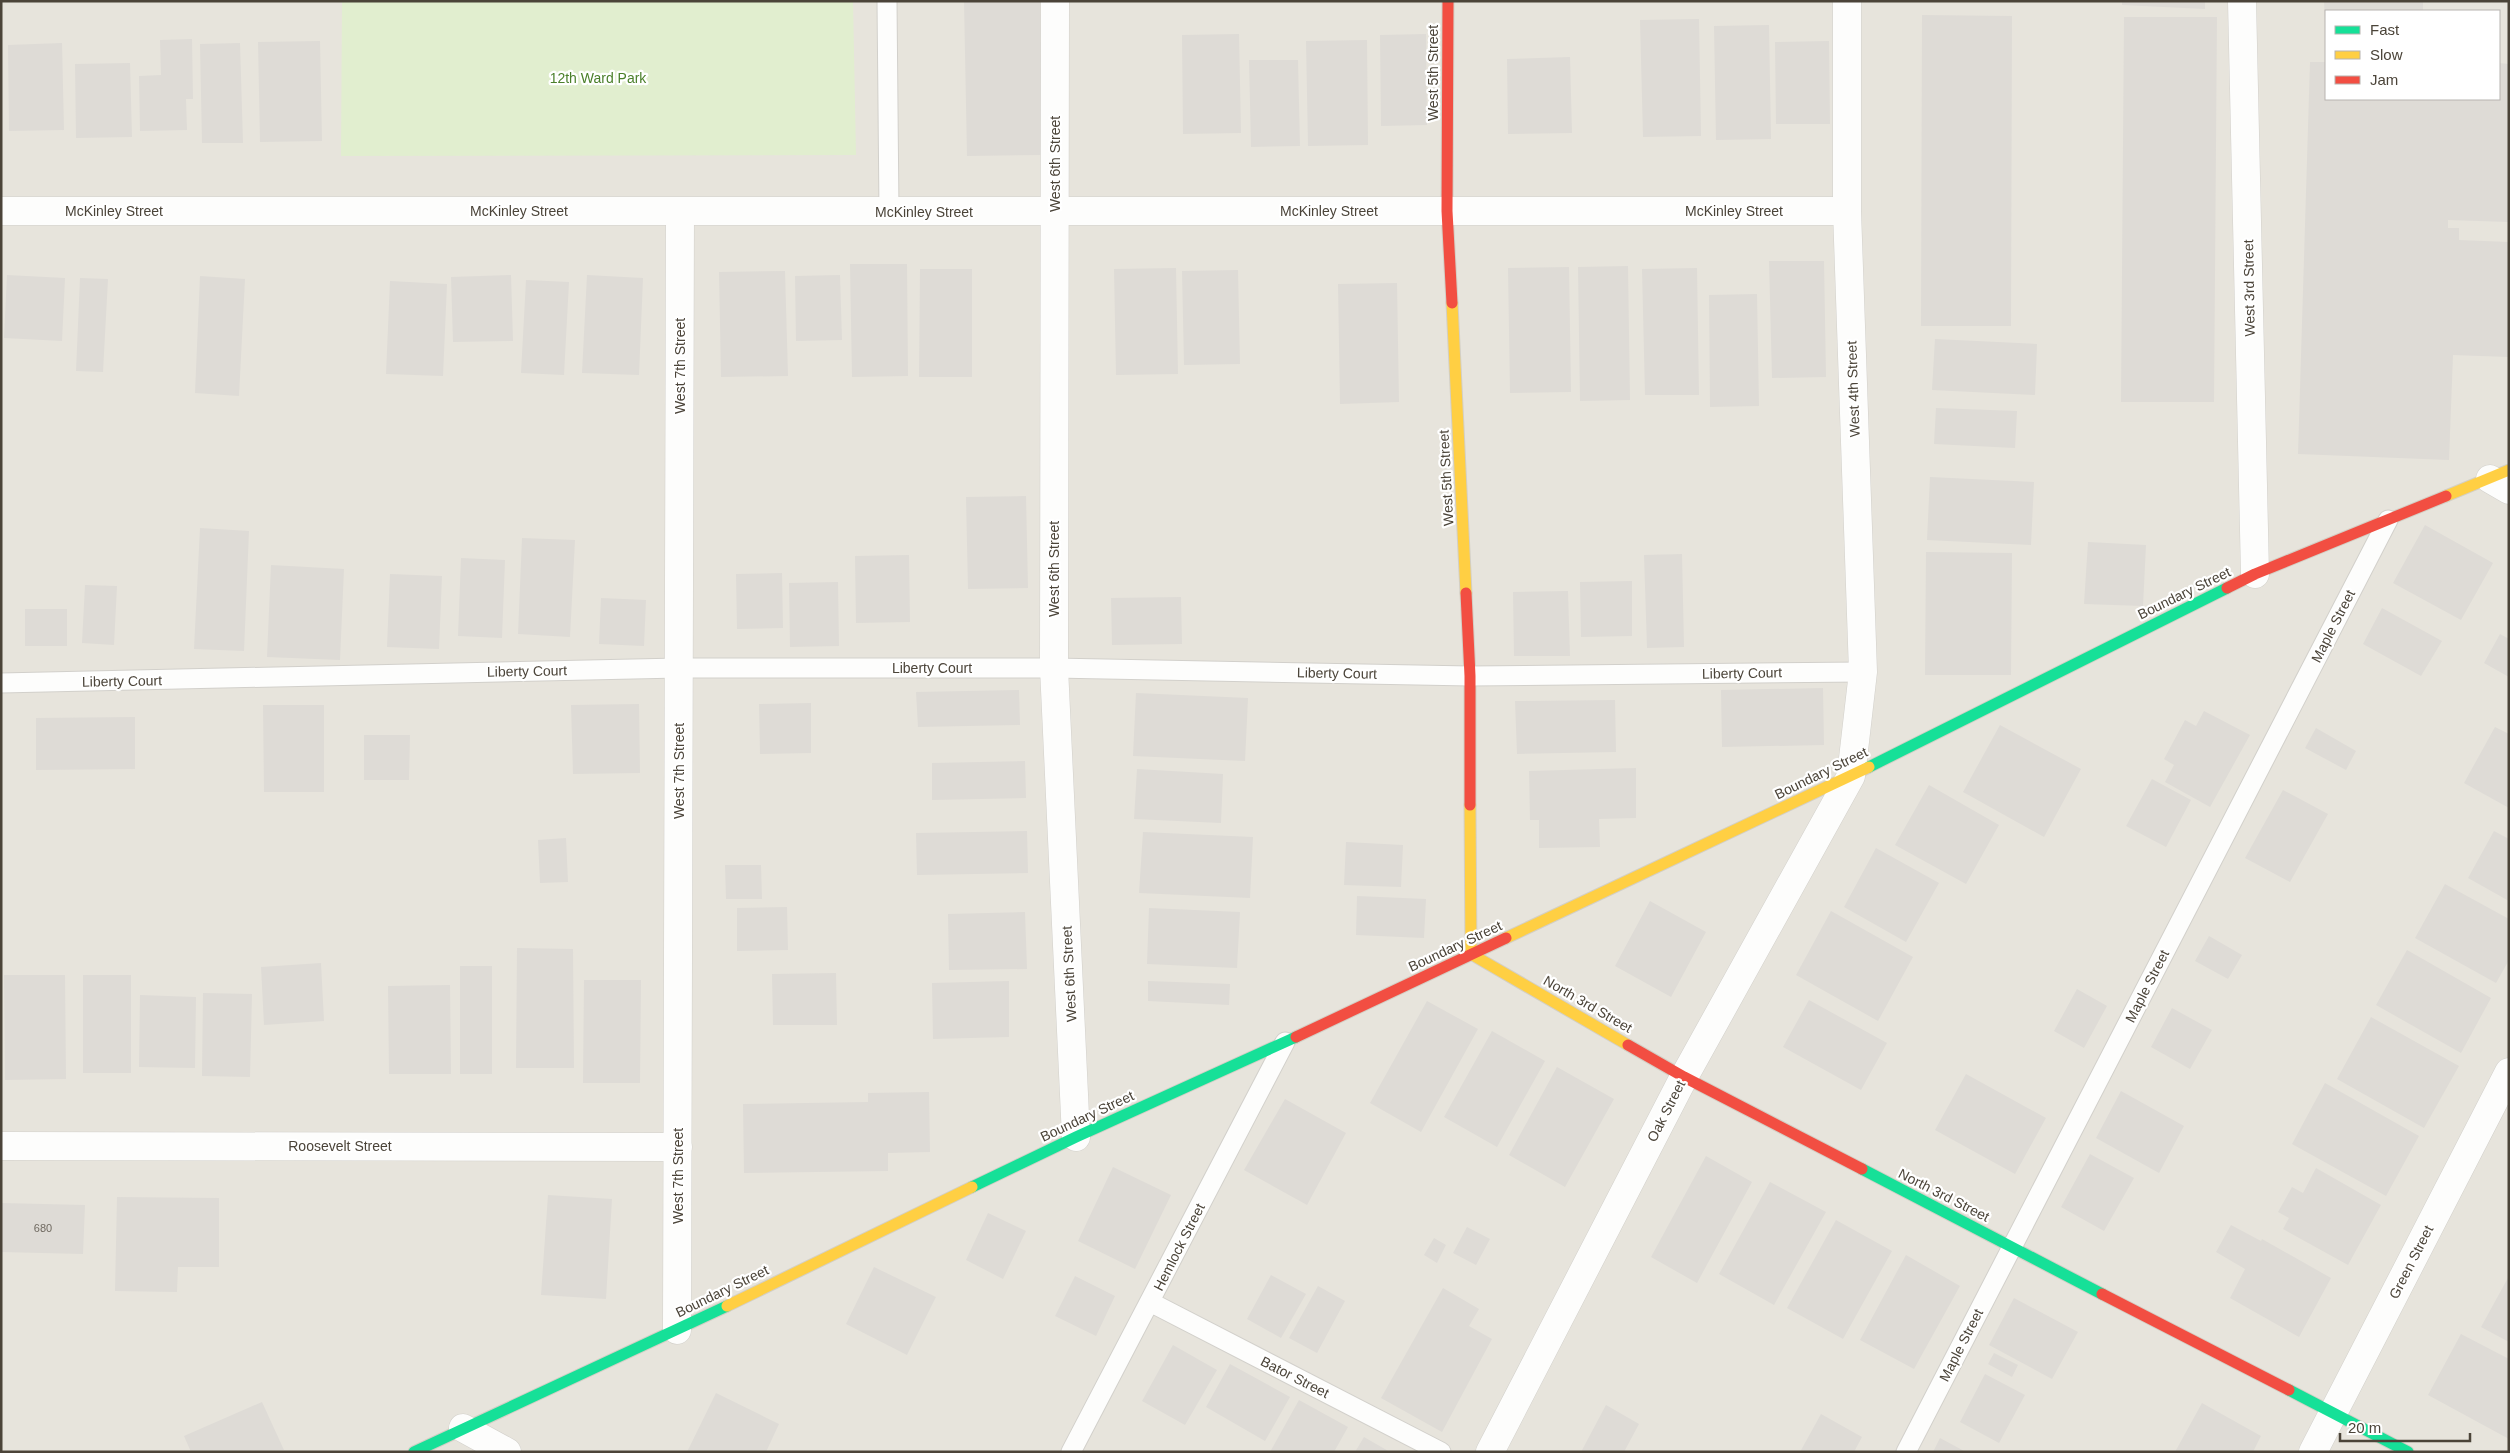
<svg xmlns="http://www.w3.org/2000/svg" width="2510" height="1453" font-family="Arial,sans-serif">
	<rect width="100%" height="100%" fill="#f4f2ee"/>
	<path fill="#e7e4dc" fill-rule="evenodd" d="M 1,1 L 2509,1 L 2509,1452 L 1,1452 ZM 2326,11 L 2499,11 L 2499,99 L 2326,99 Z"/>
	<path fill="#e1eecf" d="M 342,1 L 853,1 L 856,155 L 341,156 Z"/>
	<path fill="#dedbd6" d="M 964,1 L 1040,1 L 1042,155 L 967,156 Z
		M 2122,1 L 2205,1 L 2205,9 L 2122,5 Z
		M 2324,1 L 2423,1 L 2423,11 L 2326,11 L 2325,23 Z
		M 1922,15 L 2012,16 L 2011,326 L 1921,326 Z
		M 2124,17 L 2217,17 L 2214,402 L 2121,402 Z
		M 1699,19 L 1701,136 L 1643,137 L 1640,20 Z
		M 1769,25 L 1771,139 L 1716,140 L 1714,26 Z
		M 1239,34 L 1241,133 L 1183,134 L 1182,35 Z
		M 1426,34 L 1427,125 L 1381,126 L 1380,35 Z
		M 192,39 L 193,99 L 186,99 L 187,130 L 140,131 L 139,76 L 161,75 L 160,40 Z
		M 1367,40 L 1368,145 L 1308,146 L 1306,41 Z
		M 320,41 L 322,141 L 260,142 L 258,42 Z
		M 1829,41 L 1830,124 L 1776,124 L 1775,42 Z
		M 62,43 L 64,130 L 9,131 L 8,45 Z
		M 240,43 L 243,143 L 202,143 L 200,44 Z
		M 1570,57 L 1572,133 L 1508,134 L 1507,59 Z
		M 1249,60 L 1298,60 L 1300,146 L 1251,147 Z
		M 2310,62 L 2326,62 L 2326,99 L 2499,99 L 2499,63 L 2509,64 L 2509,222 L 2448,220 L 2448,228 L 2459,228 L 2459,240 L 2509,242 L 2508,357 L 2453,355 L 2449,460 L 2298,454 Z
		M 130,63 L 132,137 L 76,138 L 75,64 Z
		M 1769,261 L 1824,261 L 1826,377 L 1772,378 Z
		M 850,264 L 907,264 L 908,376 L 852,377 Z
		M 1628,266 L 1630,400 L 1580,401 L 1578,267 Z
		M 1569,267 L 1571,392 L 1510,393 L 1508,268 Z
		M 1176,268 L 1178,374 L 1116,375 L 1114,269 Z
		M 1697,268 L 1699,395 L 1645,395 L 1642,269 Z
		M 920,269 L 972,269 L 972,377 L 919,377 Z
		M 1238,270 L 1240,364 L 1184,365 L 1182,271 Z
		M 785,271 L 788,376 L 721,377 L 719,272 Z
		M 7,275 L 65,278 L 62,341 L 4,338 Z
		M 511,275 L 513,341 L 453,342 L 451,277 Z
		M 587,275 L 643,278 L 639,375 L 582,373 Z
		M 840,275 L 842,340 L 796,341 L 795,276 Z
		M 200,276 L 245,279 L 239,396 L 195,393 Z
		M 80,278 L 108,279 L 103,372 L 76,371 Z
		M 526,280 L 569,282 L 564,375 L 521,373 Z
		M 390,281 L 447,284 L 443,376 L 386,374 Z
		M 1397,283 L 1399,402 L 1340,404 L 1338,284 Z
		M 1757,294 L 1759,406 L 1710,407 L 1709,295 Z
		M 1935,339 L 2037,344 L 2035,395 L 1932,390 Z
		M 1936,408 L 2017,411 L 2015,448 L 1934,444 Z
		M 1930,477 L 2034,482 L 2031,545 L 1927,540 Z
		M 1026,496 L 1028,588 L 968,589 L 966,497 Z
		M 2425,525 L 2493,563 L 2461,620 L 2393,583 Z
		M 200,528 L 249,531 L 244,651 L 194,649 Z
		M 522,538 L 575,540 L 570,637 L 518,634 Z
		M 2088,542 L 2146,545 L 2143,606 L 2084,604 Z
		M 1926,552 L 2012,553 L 2011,675 L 1925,675 Z
		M 1682,554 L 1684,647 L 1647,648 L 1644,555 Z
		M 909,555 L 910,622 L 856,623 L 855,556 Z
		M 461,558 L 505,560 L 502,638 L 458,636 Z
		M 271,565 L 344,569 L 340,660 L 267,657 Z
		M 782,573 L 783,628 L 737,629 L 736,574 Z
		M 390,574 L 442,576 L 439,649 L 387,647 Z
		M 1632,581 L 1632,636 L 1581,637 L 1580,582 Z
		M 838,582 L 839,646 L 790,647 L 789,583 Z
		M 85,585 L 117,586 L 114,645 L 82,643 Z
		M 1568,591 L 1570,656 L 1514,656 L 1513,592 Z
		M 1181,597 L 1182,644 L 1112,645 L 1111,598 Z
		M 601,598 L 646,600 L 644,646 L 599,644 Z
		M 2382,608 L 2442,641 L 2421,676 L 2363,644 Z
		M 25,609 L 67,609 L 67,646 L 25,646 Z
		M 2500,634 L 2509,639 L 2509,677 L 2484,663 Z
		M 1823,688 L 1824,745 L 1722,747 L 1721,690 Z
		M 1019,690 L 1020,725 L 918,727 L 916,692 Z
		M 1136,693 L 1248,698 L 1245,761 L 1133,756 Z
		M 1615,700 L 1616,752 L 1517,754 L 1515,701 Z
		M 811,703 L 811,753 L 760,754 L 759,704 Z
		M 639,704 L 640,773 L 573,774 L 571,705 Z
		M 263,705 L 324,705 L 324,792 L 264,792 Z
		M 2204,711 L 2250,735 L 2210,807 L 2165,782 L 2174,765 L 2164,759 L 2185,720 L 2196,726 Z
		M 135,717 L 135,769 L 36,770 L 36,718 Z
		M 2000,725 L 2081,769 L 2044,837 L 1963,792 Z
		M 2495,727 L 2509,734 L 2509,808 L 2464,783 Z
		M 2316,728 L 2356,751 L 2346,770 L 2305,748 Z
		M 364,735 L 410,735 L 409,780 L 364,780 Z
		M 1025,761 L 1026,798 L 932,800 L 932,763 Z
		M 1636,768 L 1636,818 L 1599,819 L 1600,847 L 1539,848 L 1539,820 L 1530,820 L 1529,771 Z
		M 1137,769 L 1223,774 L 1221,823 L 1134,819 Z
		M 2152,779 L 2191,800 L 2166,847 L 2126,826 Z
		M 1929,785 L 1999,825 L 1966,884 L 1895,845 Z
		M 2283,790 L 2328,814 L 2290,882 L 2245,858 Z
		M 1027,831 L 1028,873 L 917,875 L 916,833 Z
		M 2494,831 L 2509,839 L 2509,901 L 2468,878 Z
		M 1143,832 L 1253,837 L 1250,898 L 1139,893 Z
		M 566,838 L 568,882 L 540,883 L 538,840 Z
		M 1346,842 L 1403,845 L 1401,887 L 1344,885 Z
		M 1876,848 L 1939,883 L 1906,942 L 1844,907 Z
		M 725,865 L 761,865 L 762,899 L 726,899 Z
		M 2445,884 L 2509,919 L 2509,960 L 2496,983 L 2415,938 Z
		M 1357,896 L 1426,899 L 1424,938 L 1356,935 Z
		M 1650,901 L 1706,932 L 1671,997 L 1615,966 Z
		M 787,907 L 788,950 L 737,951 L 737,908 Z
		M 1149,908 L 1240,912 L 1237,968 L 1147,964 Z
		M 1831,911 L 1913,957 L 1878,1021 L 1796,975 Z
		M 1025,912 L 1027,969 L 949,970 L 948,914 Z
		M 2209,936 L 2242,955 L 2228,979 L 2195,961 Z
		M 517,948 L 573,949 L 574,1068 L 516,1068 Z
		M 2407,950 L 2491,998 L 2461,1053 L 2376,1005 Z
		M 321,963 L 324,1021 L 264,1025 L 261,967 Z
		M 460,966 L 492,966 L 492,1074 L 460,1074 Z
		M 836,973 L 837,1025 L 773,1025 L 772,974 Z
		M 4,975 L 65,975 L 66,1079 L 5,1080 Z
		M 83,975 L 131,975 L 131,1073 L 83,1073 Z
		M 584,980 L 641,980 L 640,1083 L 583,1083 Z
		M 1009,981 L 1009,1037 L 933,1039 L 932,983 Z
		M 1148,981 L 1230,984 L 1229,1005 L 1148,1001 Z
		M 450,985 L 451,1074 L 389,1074 L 388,986 Z
		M 2077,989 L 2107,1006 L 2084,1048 L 2054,1031 Z
		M 203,993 L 252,994 L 250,1077 L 202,1076 Z
		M 140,995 L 196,997 L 195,1068 L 139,1067 Z
		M 1809,1000 L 1887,1043 L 1861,1090 L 1783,1047 Z
		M 1427,1001 L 1478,1029 L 1421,1132 L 1370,1103 Z
		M 2172,1008 L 2212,1030 L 2190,1069 L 2151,1047 Z
		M 2371,1017 L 2459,1066 L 2424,1128 L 2337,1079 Z
		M 1492,1031 L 1545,1061 L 1497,1147 L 1444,1117 Z
		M 1557,1067 L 1614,1099 L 1565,1187 L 1509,1155 Z
		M 1966,1074 L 2046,1118 L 2015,1174 L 1935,1130 Z
		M 2325,1083 L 2419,1136 L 2386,1196 L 2292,1144 Z
		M 2121,1091 L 2184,1126 L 2159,1173 L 2096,1138 Z
		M 929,1092 L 930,1152 L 888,1153 L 888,1171 L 744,1173 L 743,1104 L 868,1102 L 868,1093 Z
		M 1285,1099 L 1346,1133 L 1307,1205 L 1244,1170 Z
		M 2090,1154 L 2134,1178 L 2104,1231 L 2061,1207 Z
		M 1706,1156 L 1752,1182 L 1697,1283 L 1651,1257 Z
		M 1113,1167 L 1171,1195 L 1135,1269 L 1078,1241 Z
		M 2316,1168 L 2381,1205 L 2348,1265 L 2283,1229 L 2289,1218 L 2278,1212 L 2292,1187 L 2303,1193 Z
		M 1770,1182 L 1826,1212 L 1774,1305 L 1719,1274 Z
		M 548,1195 L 612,1199 L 606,1299 L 541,1295 Z
		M 117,1197 L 219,1198 L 219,1267 L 178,1267 L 177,1292 L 115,1291 Z
		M 1,1203 L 85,1205 L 83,1254 L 1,1252 Z
		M 988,1213 L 1026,1231 L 1003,1279 L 966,1260 Z
		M 1836,1220 L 1892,1251 L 1843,1339 L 1787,1308 Z
		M 2231,1225 L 2261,1241 L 2262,1239 L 2331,1278 L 2299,1337 L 2230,1298 L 2245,1269 L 2216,1252 Z
		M 1467,1227 L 1490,1239 L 1476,1265 L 1453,1253 Z
		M 1434,1238 L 1446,1245 L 1437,1263 L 1424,1255 Z
		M 1906,1255 L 1960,1286 L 1914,1369 L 1860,1340 Z
		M 874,1267 L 936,1297 L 907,1355 L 846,1324 Z
		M 1271,1275 L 1306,1294 L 1281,1338 L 1247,1319 Z
		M 1075,1276 L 1115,1296 L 1096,1336 L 1055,1316 Z
		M 2509,1276 L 2509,1342 L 2481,1327 Z
		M 1318,1286 L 1345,1301 L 1317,1353 L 1289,1338 Z
		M 1443,1288 L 1479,1309 L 1469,1326 L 1492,1339 L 1442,1432 L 1381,1398 Z
		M 2014,1298 L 2078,1332 L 2052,1379 L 1989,1345 Z
		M 2461,1334 L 2509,1359 L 2509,1439 L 2428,1395 Z
		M 1173,1345 L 1217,1370 L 1185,1425 L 1142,1401 Z
		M 1994,1353 L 2018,1365 L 2012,1377 L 1988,1364 Z
		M 1230,1364 L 1290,1397 L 1265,1441 L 1206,1407 Z
		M 1985,1374 L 2025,1395 L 1999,1443 L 1960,1422 Z
		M 716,1393 L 779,1424 L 766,1452 L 687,1452 Z
		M 1299,1400 L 1348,1427 L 1334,1452 L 1270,1452 Z
		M 262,1402 L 284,1450 L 191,1452 L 184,1436 Z
		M 2202,1403 L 2261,1436 L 2253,1452 L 2175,1452 Z
		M 1606,1405 L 1639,1424 L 1624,1452 L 1581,1452 Z
		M 1821,1414 L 1862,1437 L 1854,1452 L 1800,1452 Z
		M 1364,1437 L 1390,1452 L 1355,1452 Z
		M 1940,1438 L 1966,1452 L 1933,1452 Z"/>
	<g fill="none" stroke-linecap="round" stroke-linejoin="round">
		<g stroke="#d2d0cb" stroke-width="21">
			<path id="lane" d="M 887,1 L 889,212
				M 1,683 L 679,668 L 1054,668 L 1470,676 L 1863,672
				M 1150,1302 L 1441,1452
				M 1071,1452 L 1285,1042
				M 1906,1452 L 2388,520"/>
		</g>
		<g stroke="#d2d0cb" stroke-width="29">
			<path id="street" d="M 1055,1 L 1054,668 L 1076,1137
				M 2242,1 L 2255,574
				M 1,211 L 1847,211
				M 2490,479 L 2509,490
				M 1,1146 L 678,1147
				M 677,1330 L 680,211
				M 463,1428 L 507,1452
				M 1490,1452 L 1684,1077 L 1851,776 L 1863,672 L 1847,211 L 1847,1
				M 2313,1452 L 2509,1072"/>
		</g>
		<g stroke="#d3cfc5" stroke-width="13">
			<path id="fast" d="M 1869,767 L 2227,588
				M 1862,1169 L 2102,1294
				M 972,1187 L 1076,1137 L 1296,1037
				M 2289,1390 L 2408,1452
				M 414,1452 L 727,1306"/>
		</g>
		<g stroke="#d3cfc5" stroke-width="13">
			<path id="slow" d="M 1452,303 L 1466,593
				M 2446,496 L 2509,470
				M 1470,805 L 1471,954 L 1628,1045
				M 1506,938 L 1869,767
				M 727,1306 L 972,1187"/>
		</g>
		<g stroke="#d3cfc5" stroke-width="13">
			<path id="jam" d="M 1448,1 L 1447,211 L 1452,303
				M 2227,588 L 2255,574 L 2446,496
				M 1466,593 L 1470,676 L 1470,805
				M 1296,1037 L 1506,938
				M 1628,1045 L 1684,1077 L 1862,1169
				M 2102,1294 L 2289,1390"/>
		</g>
		<use href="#lane" stroke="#fdfdfc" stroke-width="19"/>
		<use href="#street" stroke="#fdfdfc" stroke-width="28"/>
		<use href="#fast" stroke="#16e098" stroke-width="11"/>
		<use href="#slow" stroke="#ffcf43" stroke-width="11"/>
		<use href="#jam" stroke="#f24e42" stroke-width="11"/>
	</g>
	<g text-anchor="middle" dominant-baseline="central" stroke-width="4.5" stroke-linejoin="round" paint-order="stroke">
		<g font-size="11" fill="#706a61">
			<text x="43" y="1228">680</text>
		</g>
		<g font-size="14" fill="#4b4439" stroke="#fff">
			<text transform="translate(1433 73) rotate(-90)">West 5th Street</text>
			<text transform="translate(1055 164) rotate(-90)">West 6th Street</text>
			<text x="114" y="211">McKinley Street</text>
			<text x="519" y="211">McKinley Street</text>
			<text x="1329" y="211">McKinley Street</text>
			<text x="1734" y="211">McKinley Street</text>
			<text x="924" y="212">McKinley Street</text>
			<text transform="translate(2249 288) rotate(-91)">West 3rd Street</text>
			<text transform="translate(680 366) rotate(-90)">West 7th Street</text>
			<text transform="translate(1853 389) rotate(-92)">West 4th Street</text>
			<text transform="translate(1446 478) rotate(-93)">West 5th Street</text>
			<text transform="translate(1054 569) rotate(-90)">West 6th Street</text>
			<text transform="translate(2184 593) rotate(-26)">Boundary Street</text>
			<text transform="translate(2333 626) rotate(-63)">Maple Street</text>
			<text x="932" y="668">Liberty Court</text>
			<text transform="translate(527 671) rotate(-1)">Liberty Court</text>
			<text transform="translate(1337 673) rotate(1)">Liberty Court</text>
			<text transform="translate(1742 673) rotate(-1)">Liberty Court</text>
			<text transform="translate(122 681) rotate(-1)">Liberty Court</text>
			<text transform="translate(679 771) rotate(-90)">West 7th Street</text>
			<text transform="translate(1821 773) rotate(-26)">Boundary Street</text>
			<text transform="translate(1455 946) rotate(-25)">Boundary Street</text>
			<text transform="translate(1069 974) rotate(-93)">West 6th Street</text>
			<text transform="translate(2147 986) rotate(-63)">Maple Street</text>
			<text transform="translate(1588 1004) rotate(30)">North 3rd Street</text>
			<text transform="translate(1666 1111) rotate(-63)">Oak Street</text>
			<text transform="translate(1087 1116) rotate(-25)">Boundary Street</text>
			<text x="340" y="1146">Roosevelt Street</text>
			<text transform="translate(678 1176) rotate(-90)">West 7th Street</text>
			<text transform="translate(1944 1195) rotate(27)">North 3rd Street</text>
			<text transform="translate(1179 1247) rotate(-63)">Hemlock Street</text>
			<text transform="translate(2411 1262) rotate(-63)">Green Street</text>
			<text transform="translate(722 1291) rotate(-26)">Boundary Street</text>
			<text transform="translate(1961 1345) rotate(-63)">Maple Street</text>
			<text transform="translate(1295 1377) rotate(27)">Bator Street</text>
		</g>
		<g font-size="14" fill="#4a7f2a" stroke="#fff">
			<text x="598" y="78">12th Ward Park</text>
		</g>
	</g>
	<rect width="2510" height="1453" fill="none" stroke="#4b4439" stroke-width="5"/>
	<rect x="2325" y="10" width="175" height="90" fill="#ffffff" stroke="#b7b4b0"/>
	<rect x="2335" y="26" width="25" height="8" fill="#16e098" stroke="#b7b4b0"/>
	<text x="2370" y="35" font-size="15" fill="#4b4439">Fast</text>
	<rect x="2335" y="51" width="25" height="8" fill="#ffcf43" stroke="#b7b4b0"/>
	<text x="2370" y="60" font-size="15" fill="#4b4439">Slow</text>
	<rect x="2335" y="76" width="25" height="8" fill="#f24e42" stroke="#b7b4b0"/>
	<text x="2370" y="85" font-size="15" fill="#4b4439">Jam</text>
	<path d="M2340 1433v8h130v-8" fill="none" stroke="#4b4439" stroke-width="2.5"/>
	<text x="2348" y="1433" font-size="15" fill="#4b4439" stroke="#ffffff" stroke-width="4" paint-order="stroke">20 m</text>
</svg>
